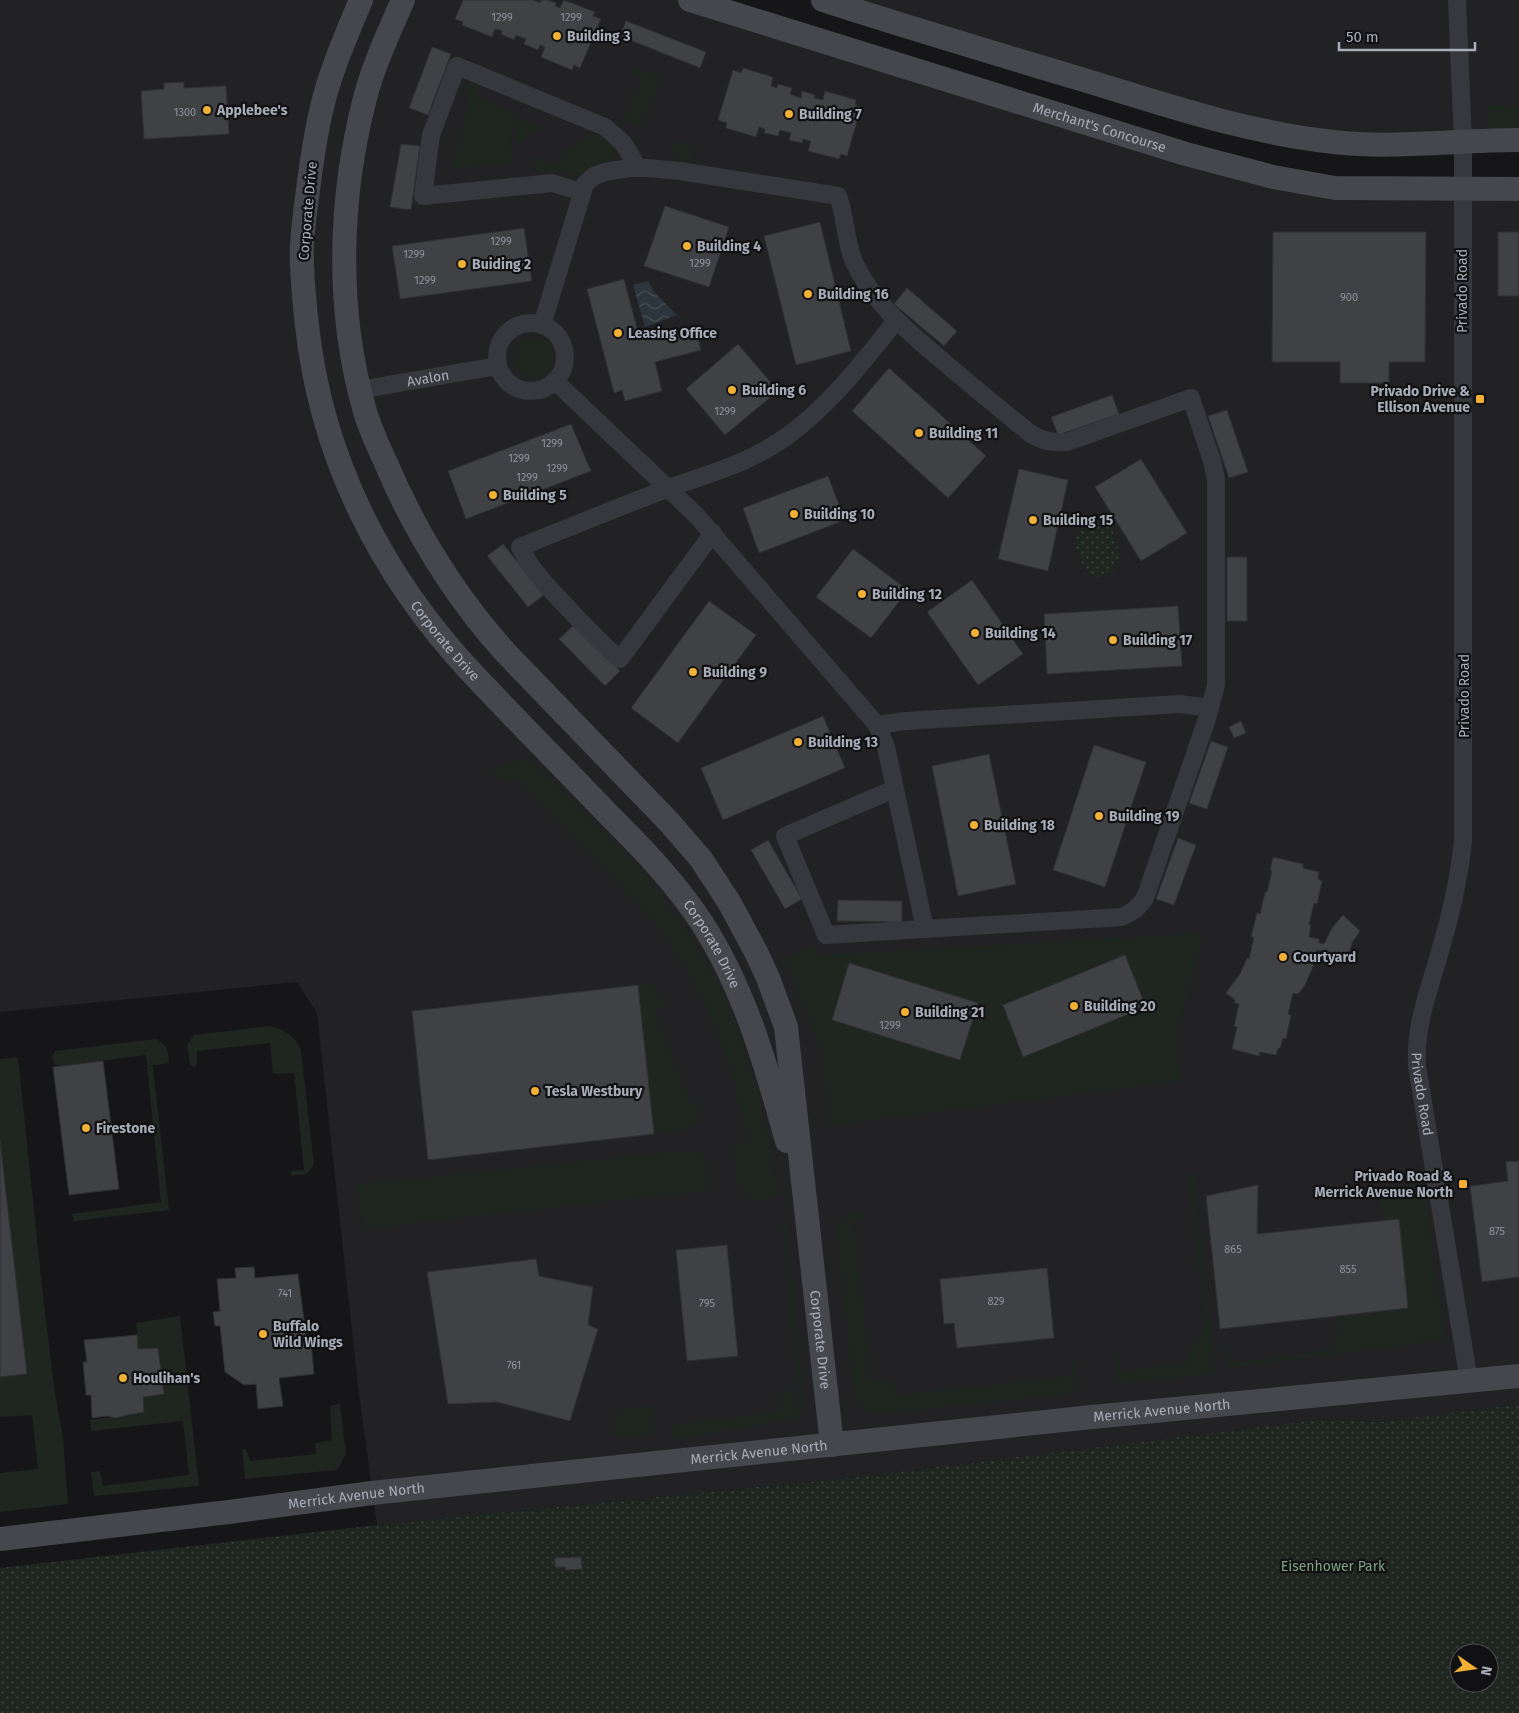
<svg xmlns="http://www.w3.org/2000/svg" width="1519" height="1713" font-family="'Fira Sans',sans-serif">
	<defs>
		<pattern id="park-dots" width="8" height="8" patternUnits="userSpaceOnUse" patternTransform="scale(1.25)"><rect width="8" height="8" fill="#1e261f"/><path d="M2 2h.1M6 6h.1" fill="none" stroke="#3c433d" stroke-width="1.8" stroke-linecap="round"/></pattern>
		<pattern id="water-waves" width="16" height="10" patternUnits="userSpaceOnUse" patternTransform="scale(1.25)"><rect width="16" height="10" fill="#2c353c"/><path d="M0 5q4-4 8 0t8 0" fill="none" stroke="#485056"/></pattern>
	</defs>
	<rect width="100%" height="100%" fill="#161618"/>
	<path fill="#222225" d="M 0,0 L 690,0 L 1273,177 L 1519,189 L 1519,1404 L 1380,1422 L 1335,1419 L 1306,1421 L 857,1477 L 377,1525 L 359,1394 L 317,1013 L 297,982 L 0,1012 Z
		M 823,0 L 1519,0 L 1519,140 L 1336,143 Z"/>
	<path fill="#1e261f" d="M 634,66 L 661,77 L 642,127 L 624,120 L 641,78 L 631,74 Z
		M 470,83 L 482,85 L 477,98 L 516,114 L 510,139 L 514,163 L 451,169 L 470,99 L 465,93 Z
		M 1519,105 L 1519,129 L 1489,131 L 1488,106 Z
		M 519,119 L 540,127 L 517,145 L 516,126 Z
		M 592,132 L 614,143 L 615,151 L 612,158 L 576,177 L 560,172 L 539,173 L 534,165 L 534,161 L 539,155 L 550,165 Z
		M 679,142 L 687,142 L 693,148 L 690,161 L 675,158 L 671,145 Z
		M514 357a20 20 0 1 1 40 0a20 20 0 1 1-40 0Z
		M 528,758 L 647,874 L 672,913 L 693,940 L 727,1000 L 740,1036 L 761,1104 L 779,1193 L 759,1202 L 748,1199 L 735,1179 L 733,1147 L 748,1142 L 729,1063 L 702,998 L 677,957 L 658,927 L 594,858 L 516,778 L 507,785 L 488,770 Z
		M 1204,933 L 1176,1038 L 1181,1081 L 836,1125 L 827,1128 L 823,1056 L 784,959 L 815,943 L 821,955 Z
		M 653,984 L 666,1005 L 656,1012 L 691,1104 L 701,1103 C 702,1108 702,1110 700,1114 C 692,1133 672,1132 654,1134 L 638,985 Z
		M 270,1026 C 285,1030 296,1036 301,1051 L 314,1165 L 307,1174 L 291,1176 L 291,1171 L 304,1170 L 294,1073 L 276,1074 L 273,1073 L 270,1043 L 197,1051 L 197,1065 L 194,1067 L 190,1065 L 187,1045 L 194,1035 Z
		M 156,1039 C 168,1045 168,1050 169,1063 L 149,1066 L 153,1067 L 169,1210 L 74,1221 L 72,1214 L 161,1202 L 146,1055 L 60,1066 L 55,1064 L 52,1057 L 55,1051 Z
		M 18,1057 L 43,1296 L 55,1393 L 63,1437 L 68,1504 L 0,1512 L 0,1473 L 38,1469 L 32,1415 L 0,1417 L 0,1377 L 27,1374 L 0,1141 L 0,1059 Z
		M 693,1150 C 713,1157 710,1172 712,1190 L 363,1229 L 355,1184 Z
		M 1194,1172 L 1215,1374 L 1118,1384 L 1115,1355 L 1120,1355 L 1122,1370 L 1189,1363 L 1188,1349 L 1196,1342 L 1204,1330 L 1188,1173 Z
		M 1424,1183 L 1444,1340 L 1228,1369 L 1225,1348 L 1230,1347 L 1232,1363 L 1334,1349 L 1333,1336 L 1338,1335 L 1336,1317 L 1407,1308 L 1383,1222 L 1379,1189 Z
		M 854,1211 L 865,1211 L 867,1220 L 854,1222 L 872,1382 L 894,1380 L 896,1395 L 1072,1376 L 1070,1359 L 1075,1359 L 1078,1393 L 871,1415 L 860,1408 L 854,1397 L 836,1230 C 839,1220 844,1215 854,1211 Z
		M 781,1221 L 786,1221 L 804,1405 L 803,1412 L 798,1419 L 674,1440 L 673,1424 L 779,1411 L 778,1392 L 797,1391 L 798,1414 L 801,1411 Z
		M 180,1316 L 199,1486 L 94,1496 L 91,1472 L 100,1471 L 103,1486 L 189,1475 L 183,1421 L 91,1431 L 90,1420 L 144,1412 L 143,1397 L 164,1394 L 158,1348 L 138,1349 L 136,1323 Z
		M 340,1404 L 346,1454 L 337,1470 L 245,1479 L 242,1449 L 246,1449 L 250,1461 L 316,1454 L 315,1443 L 332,1440 L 330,1406 Z
		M 652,1406 L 655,1435 L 613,1438 L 614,1417 L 620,1409 Z"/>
	<path fill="url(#park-dots)" fill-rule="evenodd" d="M 1092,520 C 1100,521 1107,524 1112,531 C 1118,539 1122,561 1115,569 C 1089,601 1055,529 1092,520 Z
		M 1519,1404 L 1519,1713 L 0,1713 L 0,1568 L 377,1525 L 857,1477 L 1306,1421 L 1335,1419 L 1380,1422 ZM 1459,1653 L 1489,1653 L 1489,1683 L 1459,1683 Z"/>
	<path fill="url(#water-waves)" d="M 648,281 L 654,292 L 677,315 L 645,327 L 633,285 Z"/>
	<path fill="#404145" stroke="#303034" d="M 463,0 L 533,0 L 540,3 L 541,0 L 547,0 L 556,3 L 555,6 L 560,8 L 564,0 L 595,12 L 593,16 L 601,19 L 580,68 L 574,65 L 572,70 L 541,57 L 545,47 L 540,45 L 538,50 L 524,44 L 526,39 L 516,35 L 514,40 L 501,34 L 502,31 L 495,29 L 492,37 L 462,25 L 463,22 L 455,19 Z
		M 626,21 L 706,52 L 700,68 L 620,36 Z
		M 432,47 L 451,54 L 428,115 L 409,108 Z
		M 743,68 L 773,77 L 771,86 L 777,88 L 778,84 L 792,88 L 790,94 L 801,98 L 802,91 L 815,95 L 814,98 L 823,100 L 825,91 L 856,100 L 855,105 L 861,107 L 847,156 L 841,154 L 839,159 L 808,151 L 811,141 L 803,139 L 802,143 L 789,140 L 791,133 L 780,130 L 778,136 L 764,133 L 765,129 L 759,127 L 756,137 L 726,128 L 727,123 L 718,120 L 733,70 L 741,73 Z
		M 184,82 L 184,88 L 226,86 L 229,134 L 144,139 L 141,91 L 164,89 L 164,83 Z
		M 401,144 L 420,146 L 411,210 L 390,207 Z
		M 665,206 L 729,227 L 709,287 L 644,266 Z
		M 820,222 L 851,351 L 796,365 L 764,236 Z
		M 524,228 L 532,281 L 400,299 L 392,246 Z
		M 1273,232 L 1426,232 L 1425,362 L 1389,362 L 1389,383 L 1340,383 L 1340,362 L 1272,362 Z
		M 1498,232 L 1519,232 L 1519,296 L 1498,296 Z
		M 624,279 L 640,340 L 695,326 L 701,350 L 655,362 L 662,391 L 625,401 L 622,390 L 614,393 L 587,289 Z
		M 907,288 L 957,331 L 944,346 L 894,304 Z
		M 738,344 L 778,391 L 725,435 L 686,389 Z
		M 889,368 L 986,456 L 948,498 L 852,411 Z
		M 1112,395 L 1119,414 L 1058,435 L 1051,417 Z
		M 1227,410 L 1248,472 L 1229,478 L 1208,416 Z
		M 571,424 L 591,471 L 466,519 L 448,471 Z
		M 1141,459 L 1187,533 L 1141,561 L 1095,487 Z
		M 1019,469 L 1068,480 L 1048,571 L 998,559 Z
		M 828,476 L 845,520 L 759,553 L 743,508 Z
		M 503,544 L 544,595 L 528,607 L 487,556 Z
		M 853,549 L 908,590 L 871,638 L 816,597 Z
		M 1227,557 L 1247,557 L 1247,621 L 1227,621 Z
		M 972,580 L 1023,654 L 978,685 L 927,612 Z
		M 709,601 L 756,635 L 678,743 L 631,708 Z
		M 1178,606 L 1182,666 L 1047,674 L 1044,614 Z
		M 574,625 L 620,671 L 605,686 L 559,639 Z
		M 823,716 L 845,768 L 723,820 L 701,768 Z
		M 1241,721 L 1246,733 L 1234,738 L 1229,727 Z
		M 1211,741 L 1228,747 L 1207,809 L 1189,803 Z
		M 1094,745 L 1146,762 L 1105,887 L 1053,870 Z
		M 989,754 L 1016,884 L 958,896 L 932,766 Z
		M 1178,838 L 1196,845 L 1174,905 L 1156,899 Z
		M 768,840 L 802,899 L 785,909 L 751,850 Z
		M 1273,857 L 1303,864 L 1303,868 L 1319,872 L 1318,879 L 1322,881 L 1317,904 L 1314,903 L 1309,925 L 1311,925 L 1309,937 L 1319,939 L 1319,943 L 1324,944 L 1332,928 L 1343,915 L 1360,931 L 1352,943 L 1347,962 L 1323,961 L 1324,951 L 1317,950 L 1313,967 L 1304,987 L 1298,994 L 1293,993 L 1288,1014 L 1291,1015 L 1286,1039 L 1283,1038 L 1280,1049 L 1278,1048 L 1276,1055 L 1260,1052 L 1259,1056 L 1232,1049 L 1237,1027 L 1234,1026 L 1239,1004 L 1234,1003 L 1235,1000 L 1226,993 L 1240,974 L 1247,958 L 1249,959 L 1254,937 L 1251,937 L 1257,913 L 1260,914 L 1265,892 L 1267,892 L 1272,871 L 1270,870 Z
		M 838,900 L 902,901 L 902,922 L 837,921 Z
		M 1125,955 L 1146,1007 L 1023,1057 L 1003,1005 Z
		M 849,963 L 978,1003 L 960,1060 L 832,1020 Z
		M 638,985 L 654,1134 L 428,1160 L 412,1011 Z
		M 103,1061 L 119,1189 L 69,1195 L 53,1067 Z
		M 0,1141 L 27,1374 L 0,1377 Z
		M 1519,1161 L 1519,1277 L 1482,1282 L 1470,1186 L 1508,1181 L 1506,1162 Z
		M 1258,1185 L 1257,1234 L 1399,1219 L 1408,1308 L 1220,1329 L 1206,1196 Z
		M 727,1245 L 738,1356 L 687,1361 L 676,1250 Z
		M 536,1259 L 539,1276 L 593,1287 L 588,1325 L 598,1329 L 570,1421 L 497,1402 L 448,1404 L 427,1272 Z
		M 254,1267 L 255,1278 L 298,1274 L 307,1343 L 311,1342 L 314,1374 L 279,1378 L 283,1406 L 258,1409 L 256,1384 L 244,1385 L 225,1372 L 220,1326 L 215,1326 L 213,1312 L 220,1311 L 217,1279 L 236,1278 L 235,1268 Z
		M 1047,1268 L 1054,1338 L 957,1348 L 954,1323 L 944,1324 L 940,1279 Z
		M 137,1335 L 138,1349 L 158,1348 L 164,1394 L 143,1397 L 144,1412 L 127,1415 L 116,1418 L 107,1416 L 92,1418 L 91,1395 L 86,1395 L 83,1362 L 87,1362 L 84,1340 Z
		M 581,1557 L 582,1569 L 566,1570 L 565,1567 L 555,1567 L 555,1558 Z"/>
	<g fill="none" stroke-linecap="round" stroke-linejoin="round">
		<g stroke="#37383d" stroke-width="18">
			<path id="s1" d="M 1457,0 L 1463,142 L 1463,842 C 1459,878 1451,915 1440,951 C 1429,992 1415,1022 1417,1066 L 1469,1381"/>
			<path d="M 582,192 L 552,183 L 423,196 L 431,135 L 457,66 L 605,127 L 623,143 L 638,168"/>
			<circle cx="531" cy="357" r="34"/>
			<path d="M 542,325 L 585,184 L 594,176 L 605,172 L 629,168 L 648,168 L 680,171 L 838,196 C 846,217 845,241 854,262 C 874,305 910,333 945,363 C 972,386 999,408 1027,431 C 1039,441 1052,443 1067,442 L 1191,398 L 1212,461 L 1216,479 L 1216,685 L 1206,722 L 1145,898 C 1138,908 1132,913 1121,917 L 826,935 L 785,836 L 894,789"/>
			<path d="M 555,381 L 697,516 L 877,725 L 886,747 L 925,929"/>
			<path id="s2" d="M 359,390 L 497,366"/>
			<path d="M 713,533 L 620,659 C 600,643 583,624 565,605 C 548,587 531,570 520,547 C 570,527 619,507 669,488 C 711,473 753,462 790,434 C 832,403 863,361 896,321"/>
			<path d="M 877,725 L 906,721 L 1180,704 L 1203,707 L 1210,709"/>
		</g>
		<g stroke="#45474d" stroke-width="24">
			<path id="s3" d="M 361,0 C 349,28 337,56 328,85 C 319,114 314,145 310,175 C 307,198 303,223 302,246 C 301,272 304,299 307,325 C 321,457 381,576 472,673 C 516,720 563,767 608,814 C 642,848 675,882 702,923 C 745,990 766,1065 787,1141"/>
			<path id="s4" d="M 403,0 C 389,32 374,64 365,98 C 339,199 336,308 364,408 C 369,427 377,444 385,461 C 415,532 453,594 505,652 L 669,822 L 701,859 L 729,902 L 756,952 L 768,978 L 786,1027 L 832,1445"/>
			<path id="s5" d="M 690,0 L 1186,154 L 1273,177 L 1335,188 L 1519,189"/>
			<path d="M 823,0 C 910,28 997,54 1084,80 C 1166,105 1248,133 1334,142 C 1395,149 1457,140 1519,140"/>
			<path id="s6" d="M 0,1539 L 229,1512 L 372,1493 L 1092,1417 L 1519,1376"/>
		</g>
	</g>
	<g fill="#f2b134" stroke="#111113" stroke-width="2">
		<circle cx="557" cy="36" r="5"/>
		<circle cx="207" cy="110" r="5"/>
		<circle cx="789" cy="114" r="5"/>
		<circle cx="687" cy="246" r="5"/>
		<circle cx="462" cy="264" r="5"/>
		<circle cx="808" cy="294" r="5"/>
		<circle cx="618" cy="333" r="5"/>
		<circle cx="732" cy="390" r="5"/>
		<rect x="1475" y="394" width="10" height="10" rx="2.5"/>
		<circle cx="919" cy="433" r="5"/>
		<circle cx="493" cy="495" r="5"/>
		<circle cx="794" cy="514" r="5"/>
		<circle cx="1033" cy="520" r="5"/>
		<circle cx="862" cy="594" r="5"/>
		<circle cx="975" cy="633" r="5"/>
		<circle cx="1113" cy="640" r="5"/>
		<circle cx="693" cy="672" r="5"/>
		<circle cx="798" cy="742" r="5"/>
		<circle cx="1099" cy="816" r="5"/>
		<circle cx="974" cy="825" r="5"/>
		<circle cx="1283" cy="957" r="5"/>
		<circle cx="1074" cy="1006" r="5"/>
		<circle cx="905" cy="1012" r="5"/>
		<circle cx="535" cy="1091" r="5"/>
		<circle cx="86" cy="1128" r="5"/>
		<rect x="1458" y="1179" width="10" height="10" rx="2.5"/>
		<circle cx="263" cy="1334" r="5"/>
		<circle cx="123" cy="1378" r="5"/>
	</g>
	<g text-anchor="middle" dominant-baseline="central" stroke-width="4.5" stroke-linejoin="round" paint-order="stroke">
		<g font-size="11" fill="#8e929b">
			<text x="502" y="17">1299</text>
			<text x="571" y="17">1299</text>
			<text x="185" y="112">1300</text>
			<text x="501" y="241">1299</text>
			<text x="414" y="254">1299</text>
			<text x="700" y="263">1299</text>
			<text x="425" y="280">1299</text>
			<text x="1349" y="297">900</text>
			<text x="725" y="411">1299</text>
			<text x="552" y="443">1299</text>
			<text x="519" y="458">1299</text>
			<text x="557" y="468">1299</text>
			<text x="527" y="477">1299</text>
			<text x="890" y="1025">1299</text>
			<text x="1497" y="1231">875</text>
			<text x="1233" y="1249">865</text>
			<text x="1348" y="1269">855</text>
			<text x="285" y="1293">741</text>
			<text x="996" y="1301">829</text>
			<text x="707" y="1303">795</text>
			<text x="514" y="1365">761</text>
		</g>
		<g font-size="14" font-weight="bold" fill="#a8adb8" stroke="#111113" text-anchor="start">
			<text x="567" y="36">Building 3</text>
			<text x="217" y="110">Applebee's</text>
			<text x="799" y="114">Building 7</text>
			<text x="697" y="246">Building 4</text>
			<text x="472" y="264">Buiding 2</text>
			<text x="818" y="294">Building 16</text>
			<text x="628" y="333">Leasing Office</text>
			<text x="742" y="390">Building 6</text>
			<text x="1470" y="391" text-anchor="end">Privado Drive &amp;<tspan x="1470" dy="16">Ellison Avenue</tspan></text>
			<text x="929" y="433">Building 11</text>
			<text x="503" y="495">Building 5</text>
			<text x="804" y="514">Building 10</text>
			<text x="1043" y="520">Building 15</text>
			<text x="872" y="594">Building 12</text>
			<text x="985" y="633">Building 14</text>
			<text x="1123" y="640">Building 17</text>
			<text x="703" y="672">Building 9</text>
			<text x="808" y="742">Building 13</text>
			<text x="1109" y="816">Building 19</text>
			<text x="984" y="825">Building 18</text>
			<text x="1293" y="957">Courtyard</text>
			<text x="1084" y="1006">Building 20</text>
			<text x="915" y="1012">Building 21</text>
			<text x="545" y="1091">Tesla Westbury</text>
			<text x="96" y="1128">Firestone</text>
			<text x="1453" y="1176" text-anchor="end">Privado Road &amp;<tspan x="1453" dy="16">Merrick Avenue North</tspan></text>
			<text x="273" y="1326">Buffalo<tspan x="273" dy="16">Wild Wings</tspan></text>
			<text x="133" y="1378">Houlihan's</text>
		</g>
		<g font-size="14" fill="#a8adb8" stroke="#111113">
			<text stroke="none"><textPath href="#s5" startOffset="429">Merchant's Concourse</textPath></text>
			<text transform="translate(308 211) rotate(-85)">Corporate Drive</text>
			<text transform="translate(1462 291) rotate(-90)">Privado Road</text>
			<text stroke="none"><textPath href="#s2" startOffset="70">Avalon</textPath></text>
			<text stroke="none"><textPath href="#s3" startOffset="684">Corporate Drive</textPath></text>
			<text transform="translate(1464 696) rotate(-90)">Privado Road</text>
			<text stroke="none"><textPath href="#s3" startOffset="1089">Corporate Drive</textPath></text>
			<text stroke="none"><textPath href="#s1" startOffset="1100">Privado Road</textPath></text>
			<text stroke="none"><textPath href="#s4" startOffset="1491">Corporate Drive</textPath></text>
			<text stroke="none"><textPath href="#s6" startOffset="1169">Merrick Avenue North</textPath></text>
			<text stroke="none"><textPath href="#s6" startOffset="764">Merrick Avenue North</textPath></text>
			<text stroke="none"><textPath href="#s6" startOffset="359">Merrick Avenue North</textPath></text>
		</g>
		<g font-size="14" fill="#7fa381" stroke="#111113">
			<text x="1333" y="1566">Eisenhower Park</text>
		</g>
	</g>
	<g transform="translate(1474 1668) rotate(103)"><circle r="24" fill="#111113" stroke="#4d4f55"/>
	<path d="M0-4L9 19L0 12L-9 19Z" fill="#f2b134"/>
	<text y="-8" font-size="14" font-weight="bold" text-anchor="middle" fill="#a8adb8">N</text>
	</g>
	<path d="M1339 42v8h136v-8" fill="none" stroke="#a8adb8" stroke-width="2.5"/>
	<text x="1346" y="42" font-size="15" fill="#a8adb8" stroke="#111113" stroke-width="4" paint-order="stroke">50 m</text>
</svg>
